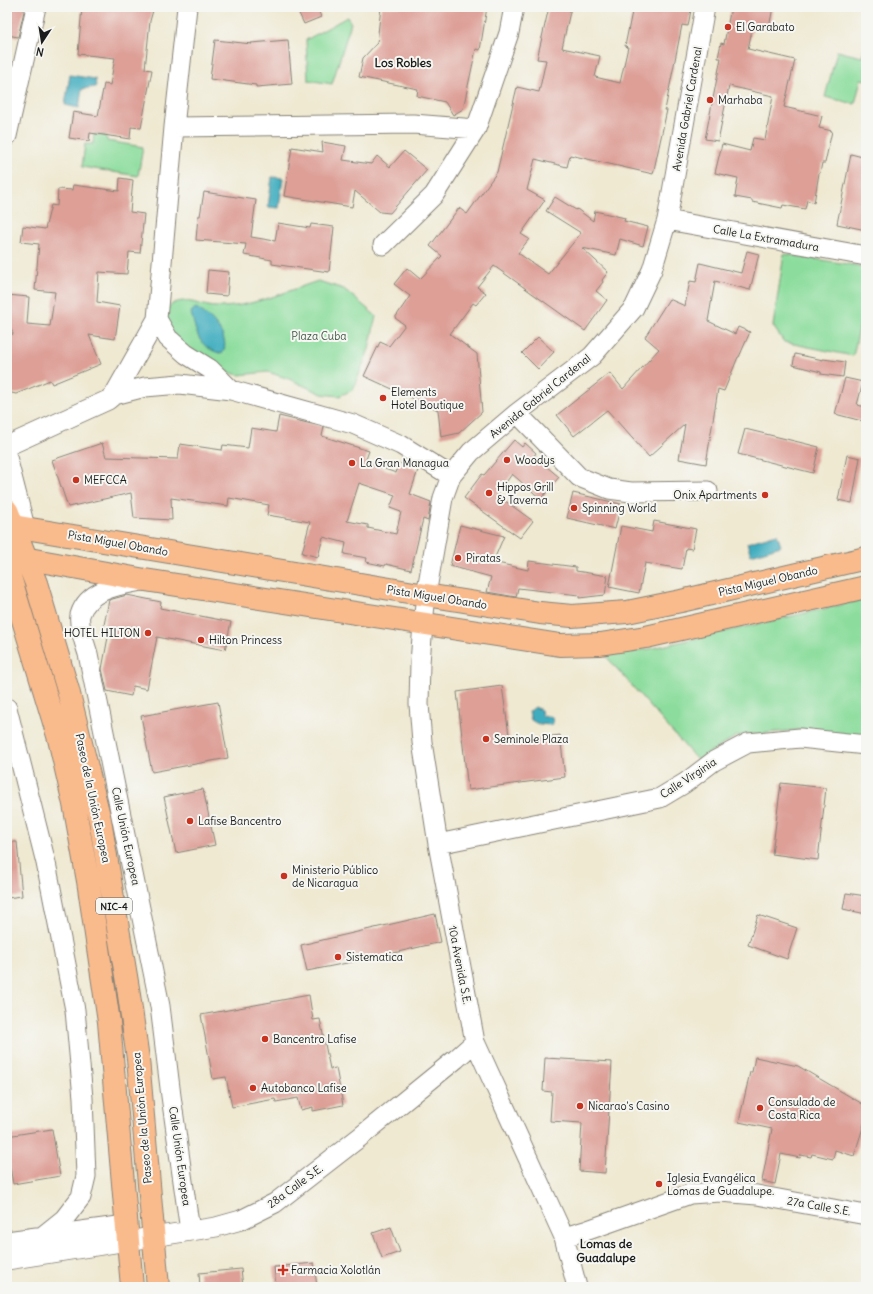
<svg xmlns="http://www.w3.org/2000/svg" width="873" height="1294" font-family="Delius,sans-serif">
	<rect width="100%" height="100%" fill="#f6f6f2"/>
	<filter id="ink" filterUnits="userSpaceOnUse"><feTurbulence type="fractalNoise" baseFrequency=".025" numOctaves="2"/><feDisplacementMap in="SourceGraphic" scale="8" xChannelSelector="R" yChannelSelector="G"/><feConvolveMatrix kernelMatrix="1 2 1 2 8 2 1 2 1" color-interpolation-filters="sRGB"/></filter>
	<filter id="wash" filterUnits="userSpaceOnUse"><feTurbulence type="fractalNoise" baseFrequency=".012" numOctaves="4" result="noise"/><feDisplacementMap in="SourceGraphic" scale="16" xChannelSelector="R" yChannelSelector="G"/><feGaussianBlur stdDeviation="0.9" result="paint"/><feColorMatrix in="noise" values="0 0 0 0 0 0 0 0 0 0 0 0 0 0 0 0 0 1.4 0 .05"/><feComposite in="paint" operator="in"/></filter>
	<g filter="url(#wash)">
		<rect width="100%" height="100%" fill="#efe9d2"/>
		<path fill="#8cdd9d" stroke="#547c5c" d="M 347,17 L 351,23 L 332,84 L 308,80 L 306,40 Z
			M 866,41 L 866,80 L 861,79 L 855,104 L 825,97 L 837,51 L 862,57 Z
			M 94,134 L 106,136 L 107,141 L 143,147 L 138,176 L 82,167 L 85,144 L 93,144 Z
			M 784,254 L 866,267 L 866,297 L 853,356 L 784,342 L 773,326 Z
			M 318,281 L 344,289 L 376,316 L 369,349 L 353,390 L 339,396 L 322,394 L 289,379 L 268,372 L 239,375 L 223,371 L 170,336 L 165,311 C 180,292 197,306 216,307 C 250,308 287,291 318,281 Z
			M 866,599 L 866,737 L 798,730 L 737,736 L 697,760 L 605,655 L 649,649 Z"/>
		<path fill="#40adbf" stroke="#2e646e" d="M 70,75 L 95,79 L 96,87 L 82,89 L 79,108 L 65,105 Z
			M 272,177 L 283,178 L 279,208 L 268,207 Z
			M 196,308 C 209,315 233,338 222,354 C 198,347 197,335 191,313 L 192,311 Z
			M 777,534 L 781,546 L 751,555 L 747,543 Z
			M 535,707 L 541,710 L 542,716 L 552,717 L 553,722 L 551,725 L 538,724 L 531,720 L 529,712 Z"/>
		<g id="blocks">
			<path fill="#dd9f96" fill-rule="evenodd" d="M 7,7 L 25,7 L 18,37 L 7,35 Z
				M 82,7 L 154,7 L 150,21 L 145,69 L 152,70 L 141,128 L 131,127 L 130,139 L 90,133 L 89,141 L 69,138 L 73,112 L 98,116 L 104,84 L 110,85 L 115,58 L 78,54 Z
				M 296,7 L 317,7 L 321,17 L 304,24 Z
				M 381,7 L 487,7 L 480,50 L 476,49 L 463,109 L 453,115 L 445,102 L 417,96 L 418,89 L 359,77 L 363,58 L 377,43 Z
				M 549,7 L 571,7 L 562,48 L 600,56 L 595,77 L 620,83 L 628,47 L 625,46 L 633,7 L 679,7 L 691,10 L 688,26 L 682,25 L 665,110 L 667,110 L 653,174 L 570,155 L 567,167 L 535,159 L 527,190 L 545,200 L 521,234 L 529,239 L 518,253 L 548,274 L 581,233 L 546,211 L 555,197 L 576,210 L 577,209 L 593,221 L 595,211 L 625,218 L 624,221 L 648,227 L 643,246 L 620,239 L 616,255 L 582,248 L 608,272 L 602,280 L 603,282 L 596,291 L 607,300 L 585,331 L 494,266 L 477,287 L 486,293 L 476,305 L 473,303 L 450,334 L 477,354 L 482,412 L 459,433 L 441,437 L 438,410 L 364,376 L 380,342 L 389,346 L 405,325 L 395,318 L 410,296 L 394,284 L 407,268 L 420,279 L 442,256 L 430,246 L 459,208 L 467,214 L 497,172 L 517,87 L 539,92 L 546,60 L 537,59 Z
				M 731,7 L 773,7 L 769,28 L 753,25 L 748,49 L 795,60 L 784,107 L 822,116 L 819,128 L 832,131 L 825,163 L 822,163 L 820,173 L 819,173 L 814,203 L 807,200 L 805,209 L 783,205 L 782,208 L 752,202 L 752,200 L 735,197 L 738,178 L 715,173 L 722,144 L 750,151 L 753,138 L 765,140 L 773,96 L 729,86 L 718,141 L 705,139 L 721,58 L 718,58 L 721,43 L 724,44 Z
				M 215,40 L 252,44 L 251,43 L 288,40 L 292,84 L 256,87 L 256,85 L 210,79 Z
				M 322,142 L 346,146 L 343,160 L 371,164 L 377,156 L 390,167 L 404,151 L 427,170 L 390,213 L 380,212 L 355,191 L 352,207 L 284,196 L 292,147 L 323,152 Z
				M 851,154 L 866,158 L 866,230 L 837,224 Z
				M 120,178 L 133,180 L 130,212 L 144,214 L 140,253 L 129,252 L 127,274 L 99,272 L 97,302 L 120,306 L 115,339 L 89,335 L 101,364 L 52,384 L 50,380 L 16,394 L 7,392 L 7,337 L 13,334 L 7,319 L 7,295 L 29,297 L 27,324 L 50,326 L 55,292 L 35,290 L 39,244 L 21,242 L 23,226 L 45,229 L 51,205 L 57,206 L 58,189 L 72,190 L 73,185 L 119,191 Z
				M 204,192 L 256,200 L 251,237 L 275,241 L 278,223 L 310,228 L 311,224 L 334,227 L 329,272 L 272,264 L 272,260 L 244,255 L 246,244 L 196,240 L 198,216 L 200,216 Z
				M 747,251 L 759,254 L 750,290 L 715,281 L 708,321 L 735,334 L 738,327 L 750,332 L 739,357 L 738,357 L 724,391 L 718,389 L 706,464 L 679,459 L 685,424 L 649,457 L 607,410 L 574,436 L 557,415 L 610,373 L 623,389 L 659,349 L 645,337 L 669,299 L 685,306 L 690,281 L 696,282 L 700,263 L 741,273 Z
				M 208,270 L 229,272 L 227,296 L 206,294 Z
				M 538,337 L 554,352 L 538,369 L 522,353 Z
				M 795,354 L 823,360 L 823,359 L 845,362 L 843,377 L 821,374 L 821,372 L 793,365 Z
				M 845,378 L 863,382 L 857,405 L 866,407 L 866,422 L 835,414 Z
				M 279,416 L 324,427 L 322,436 L 369,451 L 365,462 L 396,473 L 399,463 L 418,470 L 410,494 L 431,502 L 428,521 L 423,519 L 411,570 L 386,564 L 385,566 L 366,562 L 367,558 L 344,554 L 346,543 L 323,537 L 318,557 L 302,553 L 310,522 L 267,515 L 269,505 L 229,498 L 228,506 L 171,498 L 172,520 L 134,518 L 131,493 L 68,507 L 52,460 L 102,443 L 106,457 L 178,459 L 180,444 L 222,450 L 223,445 L 248,448 L 251,428 L 276,432 ZM 359,483 L 395,495 L 390,508 L 401,512 L 396,534 L 368,528 L 368,525 L 347,521 Z
				M 745,429 L 819,447 L 813,473 L 738,454 Z
				M 514,440 L 522,447 L 525,443 L 536,453 L 534,456 L 559,477 L 541,499 L 512,474 L 497,495 L 533,521 L 520,538 L 464,498 L 482,474 L 484,475 Z
				M 847,455 L 860,458 L 852,503 L 838,500 Z
				M 573,493 L 621,504 L 615,529 L 567,518 Z
				M 654,521 L 696,529 L 692,549 L 686,548 L 682,569 L 645,563 L 639,593 L 609,587 L 621,526 L 652,532 Z
				M 460,525 L 504,536 L 493,562 L 528,570 L 529,561 L 576,567 L 576,571 L 608,576 L 605,595 L 579,598 L 579,595 L 518,588 L 516,597 L 487,592 L 491,577 L 450,566 Z
				M 127,595 L 161,602 L 160,608 L 231,622 L 225,650 L 157,637 L 147,689 L 133,686 L 131,696 L 107,691 L 102,669 L 109,632 L 103,630 L 109,600 Z
				M 502,686 L 510,742 L 560,735 L 565,777 L 468,790 L 457,692 Z
				M 218,702 L 228,758 L 152,772 L 141,716 Z
				M 781,783 L 826,788 L 818,860 L 772,854 Z
				M 203,789 L 215,845 L 176,853 L 164,797 Z
				M 7,842 L 17,842 L 22,896 L 7,898 Z
				M 846,893 L 866,896 L 866,914 L 843,909 Z
				M 435,914 L 441,942 L 372,958 L 307,971 L 301,945 Z
				M 758,915 L 797,928 L 787,959 L 748,945 Z
				M 309,995 L 313,1020 L 320,1019 L 330,1069 L 336,1068 L 343,1105 L 313,1111 L 313,1107 L 301,1110 L 298,1098 L 276,1102 L 275,1099 L 232,1107 L 226,1077 L 213,1079 L 201,1015 Z
				M 755,1057 L 798,1066 L 866,1106 L 866,1118 L 854,1156 L 835,1150 L 833,1159 L 812,1154 L 811,1157 L 801,1155 L 800,1158 L 781,1154 L 775,1184 L 762,1181 L 772,1129 L 739,1122 L 750,1072 L 752,1072 Z
				M 545,1058 L 612,1062 L 605,1173 L 579,1171 L 582,1123 L 550,1121 L 552,1092 L 543,1091 Z
				M 52,1129 L 60,1176 L 13,1184 L 7,1149 L 7,1136 Z
				M 391,1227 L 400,1252 L 382,1258 L 373,1233 Z
				M 314,1263 L 317,1287 L 276,1287 L 274,1267 Z
				M 241,1269 L 243,1287 L 200,1287 L 199,1273 Z"/>
		</g>
	</g>
	<g filter="url(#ink)">
		<use href="#blocks" fill-opacity="0" stroke="#868277" stroke-width="1"/>
		<g fill="none" stroke-linecap="round" stroke-linejoin="round">
			<g stroke="#868277" stroke-width="21">
				<path id="minor" d="M 174,127 L 413,124 L 476,129 L 509,33 L 514,7
					M 7,136 L 36,7
					M 667,220 L 866,256
					M 383,245 L 434,195 L 476,129
					M 157,319 L 168,338 L 186,354 L 210,369 L 231,390
					M 114,395 L 145,387 L 180,384 L 231,390 L 353,424 L 401,445 L 451,476
					M 517,413 L 579,477 L 609,489 L 631,492 L 708,491
					M 7,446 L 108,400 L 114,395 L 157,319 L 174,127 L 187,7
					M 7,457 L 25,527
					M 142,581 C 120,585 88,589 80,615 C 78,625 85,644 88,654 L 160,1006 L 171,1096 L 190,1231
					M 7,708 L 46,863 L 75,1010 L 83,1098 L 86,1176 L 81,1197 L 64,1219 L 44,1235
					M 438,844 L 660,798 L 685,783 L 714,761 L 748,743 L 800,738 L 866,745
					M 564,1237 L 588,1230 L 690,1194 L 720,1192 L 757,1195 L 866,1215
					M 7,1241 L 126,1225
					M 7,1260 L 216,1227 L 241,1220 L 275,1203 L 360,1137 L 456,1059 L 475,1042
					M 577,1287 L 564,1237 L 475,1042 L 438,844 L 422,742 L 419,704 L 420,663 L 423,624 L 426,595 L 443,498 L 451,476 L 471,452 L 517,413 L 592,356 L 634,308 L 652,270 L 667,220 L 705,7"/>
			</g>
			<g stroke="#868277" stroke-width="24">
				<path id="major" d="M 7,525 L 426,595 L 540,613 L 572,616 L 627,612 L 681,601 L 866,558
					M 7,555 L 145,580 L 560,645 L 600,644 L 646,637 L 866,587"/>
			</g>
			<g stroke="#868277" stroke-width="24">
				<path id="highway" d="M 7,510 L 36,583 L 68,690 L 100,820 L 128,988 L 138,1059 L 158,1287
					M 7,567 L 59,739 L 74,804 L 88,881 L 109,1022 L 132,1287"/>
			</g>
			<use href="#minor" stroke="#fff" stroke-width="19"/>
			<use href="#major" stroke="#fabb8c" stroke-width="22"/>
			<use href="#highway" stroke="#fabb8c" stroke-width="22"/>
		</g>
	</g>
	<g fill="#c8321e" stroke="#f6f6f2" stroke-width="1.5">
		<circle cx="728" cy="27" r="4"/>
		<circle cx="710" cy="100" r="4"/>
		<circle cx="383" cy="398" r="4"/>
		<circle cx="507" cy="460" r="4"/>
		<circle cx="352" cy="463" r="4"/>
		<circle cx="76" cy="480" r="4"/>
		<circle cx="489" cy="493" r="4"/>
		<circle cx="765" cy="495" r="4"/>
		<circle cx="574" cy="508" r="4"/>
		<circle cx="458" cy="558" r="4"/>
		<circle cx="148" cy="633" r="4"/>
		<circle cx="201" cy="640" r="4"/>
		<circle cx="486" cy="739" r="4"/>
		<circle cx="190" cy="821" r="4"/>
		<circle cx="284" cy="876" r="4"/>
		<circle cx="338" cy="957" r="4"/>
		<circle cx="265" cy="1039" r="4"/>
		<circle cx="253" cy="1088" r="4"/>
		<circle cx="580" cy="1106" r="4"/>
		<circle cx="760" cy="1108" r="4"/>
		<circle cx="659" cy="1184" r="4"/>
		<path d="M281 1264h4v4h4v4h-4v4h-4v-4h-4v-4h4z"/>
	</g>
	<g text-anchor="middle" dominant-baseline="central" stroke-width="4" stroke-linejoin="round" paint-order="stroke">
		<rect fill="#f6f6f2" stroke="#5d5d5c" stroke-width="1" x="96" y="898" width="36" height="16" rx="3"/>
		<g font-size="10" font-weight="bold" fill="#1c1c1c">
			<text x="114" y="906">NIC-4</text>
		</g>
		<g font-size="11" fill="#1c1c1c" stroke="#f6f6f2" text-anchor="start">
			<text x="736" y="27">El Garabato</text>
			<text x="718" y="100">Marhaba</text>
			<text x="391" y="392">Elements<tspan x="391" dy="13">Hotel Boutique</tspan></text>
			<text x="515" y="460">Woodys</text>
			<text x="360" y="463">La Gran Managua</text>
			<text x="84" y="480">MEFCCA</text>
			<text x="497" y="487">Hippos Grill<tspan x="497" dy="13">&amp; Taverna</tspan></text>
			<text x="757" y="495" text-anchor="end">Onix Apartments</text>
			<text x="582" y="508">Spinning World</text>
			<text x="466" y="558">Piratas</text>
			<text x="140" y="633" text-anchor="end">HOTEL HILTON</text>
			<text x="209" y="640">Hilton Princess</text>
			<text x="494" y="739">Seminole Plaza</text>
			<text x="198" y="821">Lafise Bancentro</text>
			<text x="292" y="870">Ministerio Público<tspan x="292" dy="13">de Nicaragua</tspan></text>
			<text x="346" y="957">Sistematica</text>
			<text x="273" y="1039">Bancentro Lafise</text>
			<text x="261" y="1088">Autobanco Lafise</text>
			<text x="768" y="1102">Consulado de<tspan x="768" dy="13">Costa Rica</tspan></text>
			<text x="588" y="1106">Nicarao's Casino</text>
			<text x="667" y="1178">Iglesia Evangélica<tspan x="667" dy="13">Lomas de Guadalupe.</tspan></text>
			<text x="291" y="1270">Farmacia Xolotlán</text>
		</g>
		<g font-size="11" fill="#1c1c1c" stroke="#f6f6f2">
			<text transform="translate(687 109) rotate(-80)">Avenida Gabriel Cardenal</text>
			<text transform="translate(766 238) rotate(10)">Calle La Extramadura</text>
			<text transform="translate(540 396) rotate(-39)">Avenida Gabriel Cardenal</text>
			<text transform="translate(118 543) rotate(10)">Pista Miguel Obando</text>
			<text transform="translate(768 581) rotate(-13)">Pista Miguel Obando</text>
			<text transform="translate(437 597) rotate(9)">Pista Miguel Obando</text>
			<text transform="translate(688 778) rotate(-33)">Calle Virginia</text>
			<text transform="translate(93 798) rotate(78)">Paseo de la Unión Europea</text>
			<text transform="translate(126 836) rotate(78)">Calle Unión Europea</text>
			<text transform="translate(460 965) rotate(79)">10a Avenida S.E.</text>
			<text transform="translate(142 1118) rotate(-95)">Paseo de la Unión Europea</text>
			<text transform="translate(180 1156) rotate(82)">Calle Unión Europea</text>
			<text transform="translate(295 1186) rotate(-36)">28a Calle S.E.</text>
			<text transform="translate(819 1206) rotate(10)">27a Calle S.E.</text>
		</g>
		<g font-size="11" fill="#3e5643" stroke="#f6f6f2">
			<text x="319" y="336">Plaza Cuba</text>
		</g>
		<g font-size="12" font-weight="bold" fill="#1c1c1c" stroke="#f6f6f2">
			<text x="403" y="62">Los Robles</text>
			<text x="606" y="1243">Lomas de<tspan x="606" dy="14">Guadalupe</tspan></text>
		</g>
	</g>
	<rect width="873" height="1294" fill="none" stroke="#f6f6f2" stroke-width="24"/>
	<g transform="translate(42 42) rotate(192)" stroke="#f6f6f2" stroke-width="3" paint-order="stroke">
	<path d="M0-3L7 15L0 10L-7 15Z" fill="#1c1c1c"/>
	<text y="-6" font-size="11" font-weight="bold" text-anchor="middle" fill="#1c1c1c">N</text>
	</g>
</svg>
